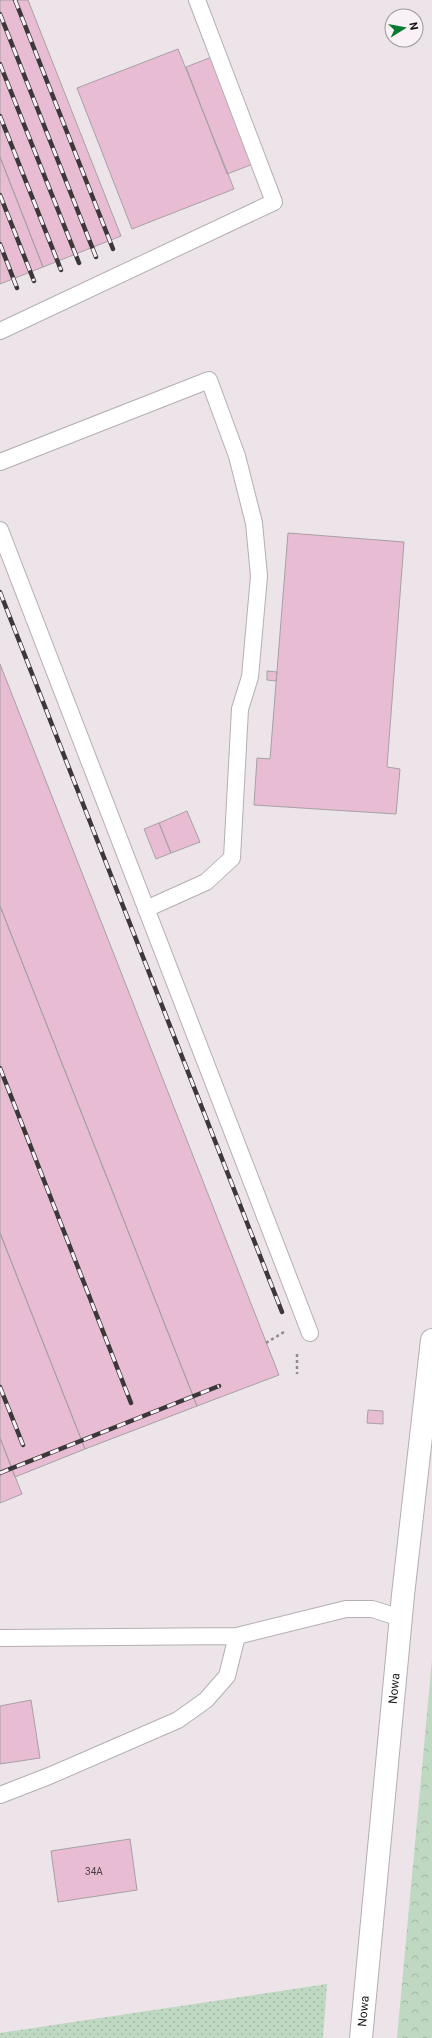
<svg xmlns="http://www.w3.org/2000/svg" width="432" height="2038" font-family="Roboto,sans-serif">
	<defs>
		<pattern id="green-dots" width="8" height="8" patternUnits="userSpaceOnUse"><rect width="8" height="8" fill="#bed8c1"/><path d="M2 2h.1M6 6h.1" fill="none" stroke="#a3b8a5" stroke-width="1.8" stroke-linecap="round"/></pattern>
		<pattern id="forest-crowns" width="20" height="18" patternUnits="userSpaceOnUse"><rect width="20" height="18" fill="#bed8c1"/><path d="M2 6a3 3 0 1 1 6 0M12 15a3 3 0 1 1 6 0" fill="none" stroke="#a3b8a5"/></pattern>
	</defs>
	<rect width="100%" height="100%" fill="#ece4e8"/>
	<path fill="url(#green-dots)" d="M 327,1984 L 323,2038 L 0,2038 L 0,2033 Z"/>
	<path fill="url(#forest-crowns)" d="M 432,1660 L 432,2038 L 397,2038 Z"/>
	<path fill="#e8bdd3" stroke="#a7a0a4" d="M 0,0 L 28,0 L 121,236 L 43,267 L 0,157 Z
		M 178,49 L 234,189 L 132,229 L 77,88 Z
		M 212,57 L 253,164 L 227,174 L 186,67 Z
		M 0,157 L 43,267 L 0,284 Z
		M 288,533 L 404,542 L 387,767 L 400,769 L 396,814 L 254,805 L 257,758 L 270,759 Z
		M 0,664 L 279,1375 L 197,1406 L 0,906 Z
		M 267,671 L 277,672 L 276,681 L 267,680 Z
		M 187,811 L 200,842 L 171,853 L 159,823 Z
		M 159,823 L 171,853 L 156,859 L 144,829 Z
		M 0,906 L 197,1406 L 85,1449 L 0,1233 Z
		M 0,1233 L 85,1449 L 15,1477 L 0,1438 Z
		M 368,1410 L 383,1411 L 383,1424 L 367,1423 Z
		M 0,1438 L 22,1494 L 0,1503 Z
		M 31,1700 L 40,1758 L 0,1764 L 0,1706 Z
		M 130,1839 L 137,1890 L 58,1902 L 51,1851 Z"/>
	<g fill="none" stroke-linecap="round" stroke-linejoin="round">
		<g stroke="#b5aeb2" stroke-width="18">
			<path id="service" d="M 0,331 L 274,202 L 197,0
				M 0,462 L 209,380 L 237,456 L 254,523 L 259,576 L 250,677 L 240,709 L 232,858 L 206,882 L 146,909
				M 0,530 L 310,1333
				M 0,1638 L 237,1636 L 346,1609 L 372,1609 L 401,1618
				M 0,1795 L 49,1776 L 178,1720 L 206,1700 L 227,1676 L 237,1636"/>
		</g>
		<g stroke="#b5aeb2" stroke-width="24">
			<g id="minor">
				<path id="s1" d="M 361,2038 L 403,1595 L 432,1340"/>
			</g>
		</g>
		<path stroke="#918b8d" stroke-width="2.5" stroke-dasharray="3 3" stroke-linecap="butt" d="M 266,1343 L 284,1332
			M 297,1354 L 297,1374"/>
		<use href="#service" stroke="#fff" stroke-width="16"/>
		<use href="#minor" stroke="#fff" stroke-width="22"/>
		<g stroke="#3c383a" stroke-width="4.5">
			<path id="rail" d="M 15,0 L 113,249
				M 0,14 L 96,257
				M 0,64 L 79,263
				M 0,116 L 61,270
				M 0,195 L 34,281
				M 0,244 L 17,288
				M 0,592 L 282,1312
				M 0,1068 L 131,1403
				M 0,1387 L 23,1445
				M 0,1473 L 219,1386"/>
		</g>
		<use href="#rail" stroke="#f9f1f5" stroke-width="3" stroke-dasharray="9" stroke-linecap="butt"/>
	</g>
	<g text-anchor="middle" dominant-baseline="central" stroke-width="3.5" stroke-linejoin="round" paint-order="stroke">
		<g font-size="10" fill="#4b3e44">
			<text x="94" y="1871">34A</text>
		</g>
		<g font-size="12" fill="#171415" stroke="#f9f1f5">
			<text stroke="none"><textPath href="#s1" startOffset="351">Nowa</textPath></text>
			<text stroke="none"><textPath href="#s1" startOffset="27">Nowa</textPath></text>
		</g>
	</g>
	<g transform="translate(404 28) rotate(79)"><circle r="19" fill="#f9f1f5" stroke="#9f999b"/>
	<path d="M0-3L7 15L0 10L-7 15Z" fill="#047b31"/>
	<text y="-6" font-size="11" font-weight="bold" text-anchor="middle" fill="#171415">N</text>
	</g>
</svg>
